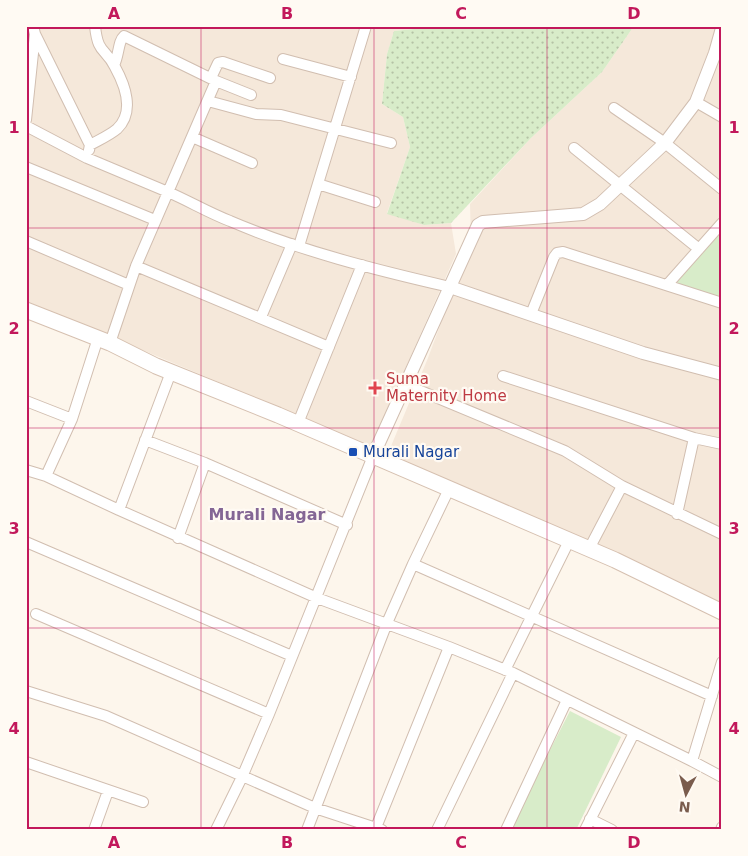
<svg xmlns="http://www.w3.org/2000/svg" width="748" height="856" font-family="'DejaVu Sans',sans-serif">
	<defs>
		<pattern id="grass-dots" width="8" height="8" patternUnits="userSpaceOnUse" patternTransform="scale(1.25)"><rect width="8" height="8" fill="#d8ecc9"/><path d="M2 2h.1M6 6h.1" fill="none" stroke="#b4c2a5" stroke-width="1.8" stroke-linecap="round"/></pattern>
	</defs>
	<rect width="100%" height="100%" fill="#fdf6ec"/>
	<path fill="#f5e8da" d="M 26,26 L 415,26 L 414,29 L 394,31 L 387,54 L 382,104 L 403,117 L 410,147 L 387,213 L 424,225 L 451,223 L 456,254 L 371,446 L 26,301 Z
		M 634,26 L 722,26 L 722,606 L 386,458 L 428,358 L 471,242 L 470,204 L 531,138 L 602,72 Z"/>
	<path fill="url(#grass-dots)" d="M 415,26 L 634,26 L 602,72 L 531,138 L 451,223 L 424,225 L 387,214 L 410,147 L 403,117 L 382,104 L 387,54 L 394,31 L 414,29 Z"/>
	<path fill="#d8ecc9" d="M 722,227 L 722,299 L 675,285 Z
		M 570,711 L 621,737 L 576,830 L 509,830 Z"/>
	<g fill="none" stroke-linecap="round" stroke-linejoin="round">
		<g stroke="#d1beb0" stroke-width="12">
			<path id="minor" d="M 35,34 L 90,145 L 89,150
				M 283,59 L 351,77
				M 114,65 C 119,56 118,41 124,36 L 216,81 L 251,95
				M 211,78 L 218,63 L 223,62 L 270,78
				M 208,101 L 256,114 L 281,115 L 391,143
				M 696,102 L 722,117
				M 614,108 L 665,143 L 722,189
				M 26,120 L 35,34 L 33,26
				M 26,126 L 87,158 L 168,192 L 216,81
				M 192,137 L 252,163
				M 90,145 C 99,140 110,135 117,129 C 135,112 125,85 115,67 C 105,47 98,55 95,26
				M 574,148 L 699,249
				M 26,167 L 155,220
				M 318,184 L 375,202
				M 26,241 L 129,285
				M 299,246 L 366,26
				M 136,266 L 168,192 C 189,201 209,213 230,221 C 300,251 376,270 450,287
				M 667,285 L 722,223
				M 531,314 L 554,257 L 557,253 L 563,252 L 722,303
				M 261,317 L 292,244
				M 110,343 L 136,266 L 329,347
				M 171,372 L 119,510 L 317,598 L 449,647 L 513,673 L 692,761
				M 503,376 L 694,438 L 722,444
				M 404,384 L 565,451 L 622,486 L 722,534
				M 26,401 L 72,419
				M 298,423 L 362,265
				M 145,440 L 205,463 L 347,525
				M 26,470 L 46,476 L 119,510
				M 46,476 L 72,419 L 98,338
				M 677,514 L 694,438
				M 178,538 L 205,463
				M 26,542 L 292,656
				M 589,549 L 622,486
				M 413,564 L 449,489
				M 36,614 L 269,714
				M 722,662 L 692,761 L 722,777
				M 505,670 L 569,541
				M 26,691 L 106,716 L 315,808 L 382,830
				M 26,762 L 143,802
				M 590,819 L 612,830
				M 94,830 L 108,791
				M 216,830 L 242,777 L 269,714 L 373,456
				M 307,830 L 387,623 L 413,564 L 712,696
				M 375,830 L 449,647
				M 437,830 L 513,673
				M 506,830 L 567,700
				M 585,830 L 634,733
				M 721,830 L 722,827"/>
		</g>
		<g stroke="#d1beb0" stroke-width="14">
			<path id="tertiary" d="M 450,287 L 643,353 L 722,374
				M 373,456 L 478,225 L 483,222 L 583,214 L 600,204 L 665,143 L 696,102 L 715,53 L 722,28"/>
		</g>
		<g stroke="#d6c0b0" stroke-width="17">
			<path id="secondary" d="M 26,310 L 110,343 L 156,366 L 278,415 L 615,560 L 722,612"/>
		</g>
		<use href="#minor" stroke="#fff" stroke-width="10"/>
		<use href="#tertiary" stroke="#fff" stroke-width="12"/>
		<use href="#secondary" stroke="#fff" stroke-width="15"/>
	</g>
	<path fill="none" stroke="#c2185b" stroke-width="1" stroke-opacity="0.55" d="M 201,26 L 201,830M 374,26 L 374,830M 547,26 L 547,830M 26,228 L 722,228M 26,428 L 722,428M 26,628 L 722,628"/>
	<path fill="#e0444e" stroke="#fffaf3" stroke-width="2" d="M372.5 380.5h5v5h5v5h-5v5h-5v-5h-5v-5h5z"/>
	<rect fill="#1a4fb4" stroke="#fffaf3" stroke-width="2" x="348" y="447" width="10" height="10" rx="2.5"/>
	<g text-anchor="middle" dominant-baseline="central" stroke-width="4.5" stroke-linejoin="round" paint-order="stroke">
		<g font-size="15" fill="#be3a42" stroke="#fffaf3" text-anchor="start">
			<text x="386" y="379">Suma<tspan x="386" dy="17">Maternity Home</tspan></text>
		</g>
		<g font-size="15" fill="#164399" stroke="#fffaf3" text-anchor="start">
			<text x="363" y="452">Murali Nagar</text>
		</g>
		<g font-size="16" font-weight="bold" fill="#846695" stroke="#fffaf3">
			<text x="267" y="514">Murali Nagar</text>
		</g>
	</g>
	<rect width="748" height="856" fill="none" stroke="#fffaf3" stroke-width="55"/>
	<g transform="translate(686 794) rotate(186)" stroke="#fffaf3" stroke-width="4" paint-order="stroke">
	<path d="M0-4L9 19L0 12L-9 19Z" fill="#7a5c4d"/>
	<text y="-8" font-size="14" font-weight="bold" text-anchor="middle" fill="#7a5c4d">N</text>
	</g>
	<rect x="28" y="28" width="692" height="800" fill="none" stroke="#c2185b" stroke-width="2"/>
	<g font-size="16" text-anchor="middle" font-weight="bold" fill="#c2185b">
		<text x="114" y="19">A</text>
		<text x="287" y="19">B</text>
		<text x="461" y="19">C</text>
		<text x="634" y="19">D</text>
		<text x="14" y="133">1</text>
		<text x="734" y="133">1</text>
		<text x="14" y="334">2</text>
		<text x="734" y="334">2</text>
		<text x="14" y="534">3</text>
		<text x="734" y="534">3</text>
		<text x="14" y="734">4</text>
		<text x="734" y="734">4</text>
		<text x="114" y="848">A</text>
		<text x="287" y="848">B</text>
		<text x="461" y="848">C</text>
		<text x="634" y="848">D</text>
	</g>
</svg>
